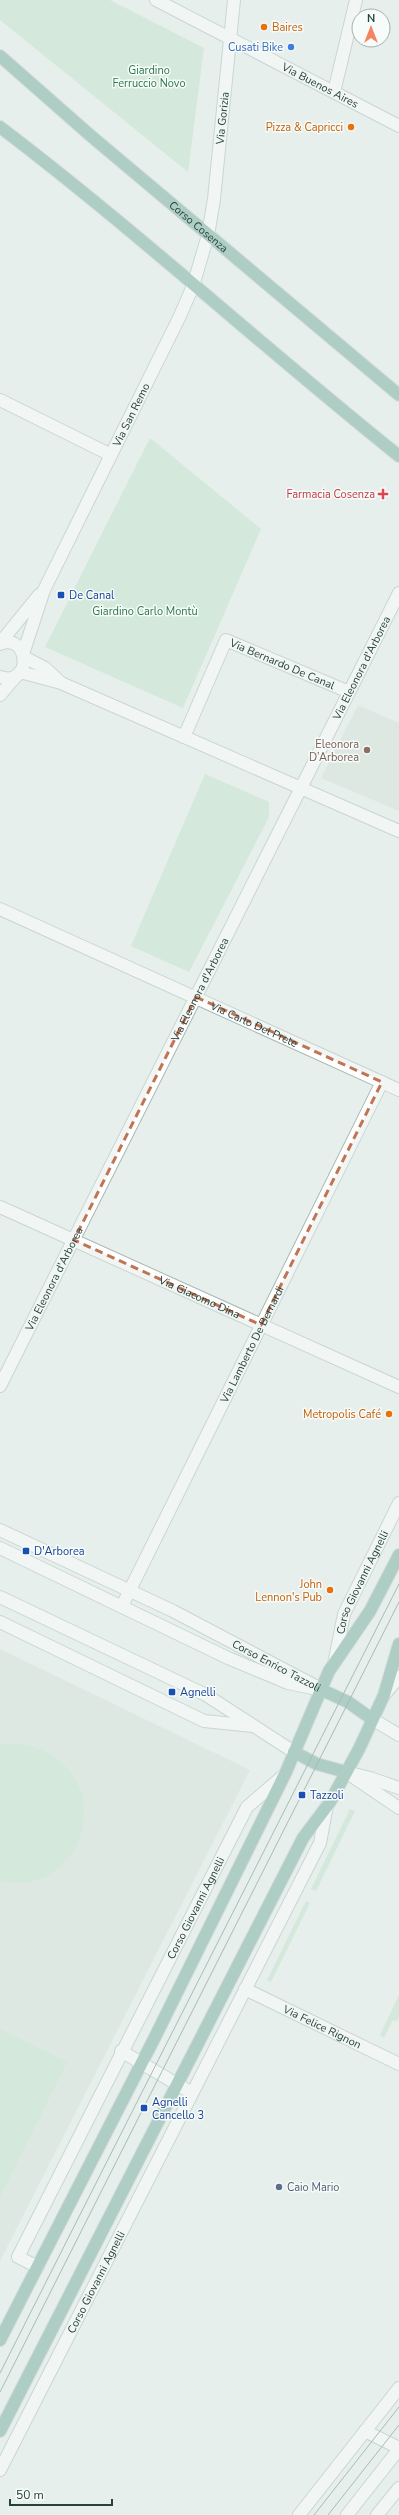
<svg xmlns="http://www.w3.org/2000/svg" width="399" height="2515" font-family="'Nunito Sans',sans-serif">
	<rect width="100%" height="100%" fill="#e6efeb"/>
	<path fill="#d4dfda" d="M 358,705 L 399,723 L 399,811 L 321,778 Z
		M 0,1649 L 250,1770 L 0,2261 Z"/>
	<path fill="#bfe0c8" d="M 0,0 L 110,0 L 204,48 L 188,172 L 0,20 Z
		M 150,438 L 261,529 L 183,708 L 45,647 Z
		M 205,774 L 269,802 L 269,817 L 189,972 L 131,946 Z
		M 16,1743 C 126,1760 90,1902 0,1881 L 0,1745 Z
		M 350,1809 L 355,1811 L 316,1891 L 311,1889 Z
		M 306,1901 L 310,1903 L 271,1982 L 267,1980 Z
		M 399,1995 L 399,2016 L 397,2021 L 393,2020 L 384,2038 L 380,2035 Z
		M 0,2029 L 67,2062 L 0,2197 Z"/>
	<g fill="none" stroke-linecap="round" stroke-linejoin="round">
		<g stroke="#a8b8b2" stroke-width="14">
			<g id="street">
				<path id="s1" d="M 156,0 L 399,126"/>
				<path d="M 334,92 L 356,0"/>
				<path d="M 0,400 L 111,455"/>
				<path d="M 0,643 L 39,595"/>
				<path d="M 0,644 C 30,632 33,688 0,677"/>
				<path id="s2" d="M 23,654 L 44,590 L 179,318 L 193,286"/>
				<path d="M 24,657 L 45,668 L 60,682"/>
				<path d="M 20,672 L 61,683 L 399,831"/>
				<path d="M 0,695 L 17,675"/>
				<path id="s3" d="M 184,737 L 226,640 L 349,692"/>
				<path id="s4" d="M 0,909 L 399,1090"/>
				<path id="s5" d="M 0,1207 L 399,1387"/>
				<path id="s6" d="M 0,1386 L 399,593"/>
				<path id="s7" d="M 0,1530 L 173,1611 L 321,1689"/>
				<path id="s8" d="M 122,1606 L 382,1082"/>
				<path d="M 0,1622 L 204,1721 L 253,1726"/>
				<path id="s9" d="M 334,1664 L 344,1614 L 399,1503"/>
				<path d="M 384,1695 L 399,1677"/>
				<path d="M 346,1772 L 399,1808"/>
				<path id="s10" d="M 245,1989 L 399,2064"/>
				<path d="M 121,2051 L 192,2093"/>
				<path id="s11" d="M 38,2267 L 18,2257 L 247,1807 L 283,1776"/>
				<path d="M 365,2431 L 399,2448"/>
				<path id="s12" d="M 0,2470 L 320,1843 L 327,1805"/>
				<path d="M 299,2515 L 399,2388"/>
				<path d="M 377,2515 L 399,2488"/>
			</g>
		</g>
		<g stroke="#a4bbb3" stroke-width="14">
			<g id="secondary">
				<path id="s13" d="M 193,286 L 208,235 L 214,199 L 234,0"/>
				<path d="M 0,1548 L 228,1658 L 288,1683 L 322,1690"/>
				<path d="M 0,1597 L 206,1695 L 294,1752"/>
				<path d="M 372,1719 L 399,1735"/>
				<path d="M 346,1772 L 370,1778 L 399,1788"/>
				<path d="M 347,2515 L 399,2449"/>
			</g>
		</g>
		<g stroke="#c2cac8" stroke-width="14">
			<g id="primary">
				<path id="s14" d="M 0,56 L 91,136 L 399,395"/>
				<path d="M 0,127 C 137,231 264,348 399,456"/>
				<path d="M 322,1690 L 348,1702 L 372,1719"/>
				<path d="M 294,1752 L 317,1764 L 346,1772"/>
				<path d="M 0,2340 L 155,2037 L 286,1772 L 329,1671 L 370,1611 L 399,1555"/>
				<path d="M 0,2431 L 303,1838 L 330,1802 L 359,1749 L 384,1695 L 399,1644"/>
			</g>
		</g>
		<use href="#street" stroke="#fff" stroke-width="12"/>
		<use href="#secondary" stroke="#fff" stroke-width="12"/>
		<use href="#primary" stroke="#6aa596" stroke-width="12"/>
		<path stroke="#5f7d75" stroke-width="1" d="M 0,2373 L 399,1584
			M 0,2392 L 399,1602
			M 314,2515 L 399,2407
			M 328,2515 L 399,2425"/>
	</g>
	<path d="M0 0H399V2515H0ZM 196,997 L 382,1082 L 261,1325 L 74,1240 Z" fill="#e6efeb" fill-opacity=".55" fill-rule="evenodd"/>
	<path fill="none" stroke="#c07456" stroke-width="3" stroke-dasharray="8 5" stroke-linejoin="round" d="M 196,997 L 382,1082 L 261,1325 L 74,1240 Z"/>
	<g fill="#e8710a" stroke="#f7fbf9" stroke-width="1.5">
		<circle cx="264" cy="27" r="4"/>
		<circle cx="351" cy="127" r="4"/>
		<circle cx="389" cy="1414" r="4"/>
		<circle cx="330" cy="1590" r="4"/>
	</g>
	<circle fill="#3f7fe0" stroke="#f7fbf9" stroke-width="1.5" cx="291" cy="47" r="4"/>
	<path fill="#e0444e" stroke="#f7fbf9" stroke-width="1.5" d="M381 488h4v4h4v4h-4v4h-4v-4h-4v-4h4z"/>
	<g fill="#1a4fb4" stroke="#f7fbf9" stroke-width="1.5">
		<rect x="57" y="591" width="8" height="8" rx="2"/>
		<rect x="22" y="1547" width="8" height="8" rx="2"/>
		<rect x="168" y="1688" width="8" height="8" rx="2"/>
		<rect x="298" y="1791" width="8" height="8" rx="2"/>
		<rect x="140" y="2104" width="8" height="8" rx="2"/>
	</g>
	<circle fill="#8d6e63" stroke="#f7fbf9" stroke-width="1.5" cx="367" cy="750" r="4"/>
	<circle fill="#5c6f8a" stroke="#f7fbf9" stroke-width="1.5" cx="279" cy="2187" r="4"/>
	<g text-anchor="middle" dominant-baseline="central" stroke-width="3" stroke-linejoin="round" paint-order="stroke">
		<g font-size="11" fill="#c56008" stroke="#f7fbf9" text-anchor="end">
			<text x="272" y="27" text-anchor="start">Baires</text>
			<text x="343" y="127">Pizza &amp; Capricci</text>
			<text x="381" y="1414">Metropolis Café</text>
			<text x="322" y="1584">John<tspan x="322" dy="13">Lennon's Pub</tspan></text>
		</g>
		<g font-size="11" fill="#366cbe" stroke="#f7fbf9" text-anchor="end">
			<text x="283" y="47">Cusati Bike</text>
		</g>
		<g font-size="11" fill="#2d7a4b" stroke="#f7fbf9">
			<text x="149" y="70">Giardino<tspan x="149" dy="13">Ferruccio Novo</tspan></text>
			<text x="145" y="611">Giardino Carlo Montù</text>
		</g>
		<g font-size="11" fill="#24423a" stroke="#f7fbf9">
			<text stroke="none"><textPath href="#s1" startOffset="185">Via Buenos Aires</textPath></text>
			<text stroke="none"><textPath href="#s13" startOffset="171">Via Gorizia</textPath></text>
			<text stroke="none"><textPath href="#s14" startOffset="262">Corso Cosenza</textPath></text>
			<text stroke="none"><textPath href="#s2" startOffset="263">Via San Remo</textPath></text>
			<text stroke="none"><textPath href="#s3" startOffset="167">Via Bernardo De Canal</textPath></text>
			<text stroke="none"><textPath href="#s6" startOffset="804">Via Eleonora d'Arborea</textPath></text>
			<text stroke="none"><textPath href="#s6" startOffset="444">Via Eleonora d'Arborea</textPath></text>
			<text stroke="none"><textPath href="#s4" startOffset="279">Via Carlo Del Prete</textPath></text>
			<text stroke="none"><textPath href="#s6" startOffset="120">Via Eleonora d'Arborea</textPath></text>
			<text stroke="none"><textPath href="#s5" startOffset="219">Via Giacomo Dina</textPath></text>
			<text stroke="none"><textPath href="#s8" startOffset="292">Via Lamberto De Bernardi</textPath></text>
			<text stroke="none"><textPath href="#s9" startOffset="87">Corso Giovanni Agnelli</textPath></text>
			<text stroke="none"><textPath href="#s7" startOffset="308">Corso Enrico Tazzoli</textPath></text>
			<text stroke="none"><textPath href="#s11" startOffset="414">Corso Giovanni Agnelli</textPath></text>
			<text stroke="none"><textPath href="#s10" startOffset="86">Via Felice Rignon</textPath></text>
			<text stroke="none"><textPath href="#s12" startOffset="211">Corso Giovanni Agnelli</textPath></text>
		</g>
		<g font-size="11" fill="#be3a42" stroke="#f7fbf9" text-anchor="end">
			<text x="375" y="494">Farmacia Cosenza</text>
		</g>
		<g font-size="11" fill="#164399" stroke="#f7fbf9" text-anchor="start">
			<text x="69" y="595">De Canal</text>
			<text x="34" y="1551">D'Arborea</text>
			<text x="180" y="1692">Agnelli</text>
			<text x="310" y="1795">Tazzoli</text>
			<text x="152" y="2102">Agnelli<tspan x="152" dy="13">Cancello 3</tspan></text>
		</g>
		<g font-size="11" fill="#785e54" stroke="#f7fbf9" text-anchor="end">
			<text x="359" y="744">Eleonora<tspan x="359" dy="13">D’Arborea</tspan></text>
		</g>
		<g font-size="11" fill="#4e5e75" stroke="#f7fbf9" text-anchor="start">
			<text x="287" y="2187">Caio Mario</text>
		</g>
	</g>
	<g transform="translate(371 28)"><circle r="19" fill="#f7fbf9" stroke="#a3b1ad"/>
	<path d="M0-3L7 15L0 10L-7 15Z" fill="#f4845f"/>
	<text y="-6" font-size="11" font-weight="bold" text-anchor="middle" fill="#24423a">N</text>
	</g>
	<path d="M10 2499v6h102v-6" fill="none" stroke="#24423a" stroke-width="2"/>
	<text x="16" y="2499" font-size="12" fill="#24423a" stroke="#f7fbf9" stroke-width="3" paint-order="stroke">50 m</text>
</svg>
